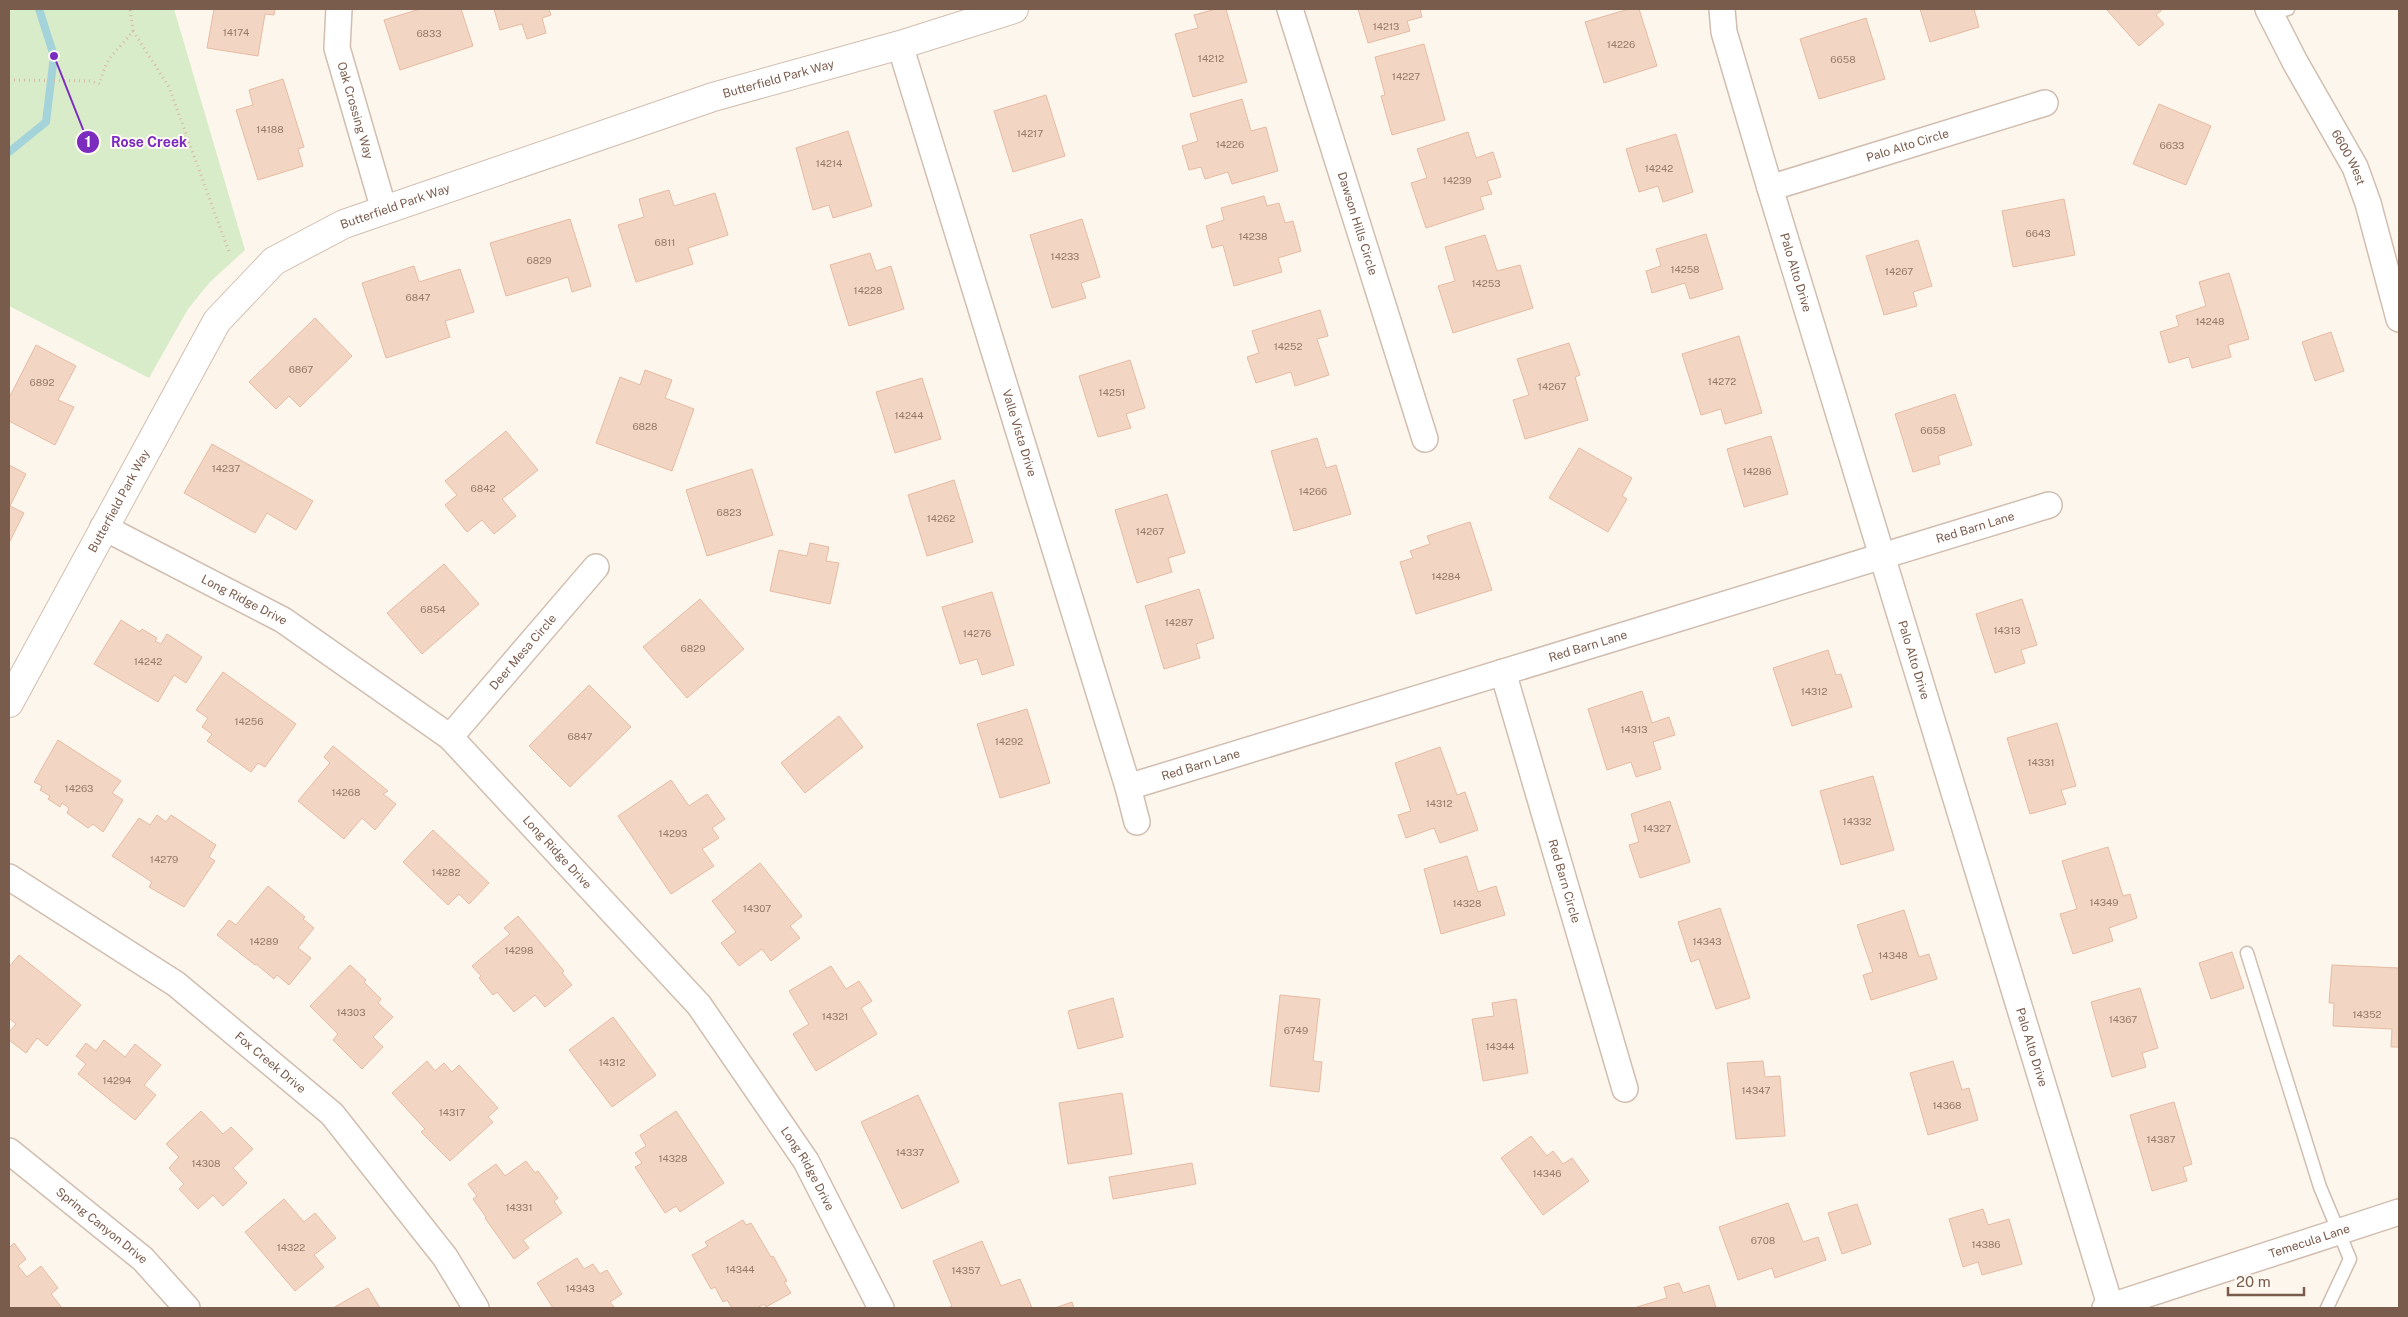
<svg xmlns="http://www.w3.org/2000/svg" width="2408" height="1317" font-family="'Public Sans',sans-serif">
	<rect width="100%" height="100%" fill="#fdf6ec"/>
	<path fill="#d8ecc9" d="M 9,9 L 174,9 L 245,250 L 210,282 L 188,309 L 149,378 L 9,306 Z"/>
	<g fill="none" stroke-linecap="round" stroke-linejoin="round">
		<path stroke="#a5d3da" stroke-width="8" d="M 9,152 L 46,122 L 54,56 L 39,9"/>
	</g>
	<path fill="#f3d5c3" stroke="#e6bba3" d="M 214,9 L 275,9 L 274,15 L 265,14 L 258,56 L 207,48 Z
		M 420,9 L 461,9 L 473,46 L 400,70 L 384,20 Z
		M 494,9 L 549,9 L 551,15 L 542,18 L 546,33 L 527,39 L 522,24 L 500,30 Z
		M 1216,9 L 1226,9 L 1247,82 L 1193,97 L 1175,34 L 1198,28 L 1194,15 Z
		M 1358,9 L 1420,9 L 1422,17 L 1407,21 L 1410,31 L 1368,43 Z
		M 1629,9 L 1639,9 L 1657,66 L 1604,83 L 1585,22 Z
		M 1920,9 L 1974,9 L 1979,27 L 1930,42 Z
		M 2106,9 L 2163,9 L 2156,15 L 2164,24 L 2139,46 Z
		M 1866,18 L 1885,79 L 1819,99 L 1800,39 Z
		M 1424,44 L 1445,120 L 1392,135 L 1381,96 L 1385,95 L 1375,57 Z
		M 283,79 L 304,147 L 298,149 L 303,166 L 258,180 L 236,110 L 253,105 L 249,90 Z
		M 1046,95 L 1065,156 L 1013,172 L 994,111 Z
		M 1242,99 L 1251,131 L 1266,127 L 1278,171 L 1232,184 L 1228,172 L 1205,179 L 1201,167 L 1189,170 L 1182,146 L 1198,141 L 1190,114 Z
		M 2159,104 L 2211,126 L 2186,185 L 2133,164 Z
		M 848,131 L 872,206 L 833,218 L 829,205 L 813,210 L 796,148 Z
		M 1468,132 L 1476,158 L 1493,152 L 1501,177 L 1487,181 L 1492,194 L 1480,197 L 1484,209 L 1426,228 L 1411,183 L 1427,178 L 1417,149 Z
		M 1676,134 L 1693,192 L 1663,202 L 1658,186 L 1639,192 L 1626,149 Z
		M 669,190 L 674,206 L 715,193 L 728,235 L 688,248 L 693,264 L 636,282 L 618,225 L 644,217 L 639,199 Z
		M 1264,196 L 1267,206 L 1279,203 L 1285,223 L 1293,221 L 1301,251 L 1278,258 L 1282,272 L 1234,286 L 1223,245 L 1212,248 L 1206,226 L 1224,220 L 1221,208 Z
		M 2064,199 L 2075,255 L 2013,267 L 2002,211 Z
		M 570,219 L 591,286 L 572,292 L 568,277 L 506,296 L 490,243 Z
		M 1082,219 L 1100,277 L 1081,283 L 1086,298 L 1052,308 L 1030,235 Z
		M 1706,234 L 1723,289 L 1690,299 L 1685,283 L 1652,293 L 1646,271 L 1661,266 L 1656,249 Z
		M 1485,235 L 1497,271 L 1520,265 L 1533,308 L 1453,333 L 1438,286 L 1455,281 L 1445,247 Z
		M 1918,240 L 1932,286 L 1913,292 L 1917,306 L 1884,315 L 1866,256 Z
		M 870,253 L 876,271 L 891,266 L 904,309 L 849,326 L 830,265 Z
		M 414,266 L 419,282 L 460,269 L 474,312 L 445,321 L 450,337 L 386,358 L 362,283 Z
		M 2229,273 L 2249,339 L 2228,345 L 2231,357 L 2192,368 L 2189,357 L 2169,363 L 2160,332 L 2179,326 L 2176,316 L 2206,306 L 2199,282 Z
		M 1320,310 L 1328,336 L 1317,339 L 1329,375 L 1295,386 L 1291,372 L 1256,383 L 1247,357 L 1259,353 L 1252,331 Z
		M 315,318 L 352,356 L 300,407 L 289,396 L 276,409 L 249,382 Z
		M 2331,332 L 2344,371 L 2315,381 L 2302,342 Z
		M 1739,336 L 1762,413 L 1725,424 L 1721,409 L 1701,415 L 1682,354 Z
		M 1569,343 L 1580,375 L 1575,377 L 1588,420 L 1525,439 L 1513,400 L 1529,395 L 1517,359 Z
		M 36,345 L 76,366 L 58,400 L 74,407 L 55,445 L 9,421 L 9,398 Z
		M 1130,360 L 1145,408 L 1126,414 L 1131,428 L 1098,437 L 1079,376 Z
		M 645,370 L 672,380 L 665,398 L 694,409 L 672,471 L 596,443 L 620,377 L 640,385 Z
		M 922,378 L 941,439 L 895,453 L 876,392 Z
		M 1955,394 L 1972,445 L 1938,456 L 1940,464 L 1913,472 L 1895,414 Z
		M 506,431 L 538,470 L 502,499 L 516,516 L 494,534 L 482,520 L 467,532 L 445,505 L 457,495 L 445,481 Z
		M 1771,436 L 1788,494 L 1744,507 L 1727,449 Z
		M 1317,438 L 1326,468 L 1336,465 L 1351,514 L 1294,531 L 1271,451 Z
		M 212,444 L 313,501 L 296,530 L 267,513 L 255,533 L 184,493 Z
		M 1579,448 L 1632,478 L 1622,496 L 1627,499 L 1608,532 L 1549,498 Z
		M 9,465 L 26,474 L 10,506 L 24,513 L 9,543 Z
		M 752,469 L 773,535 L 707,556 L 686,490 Z
		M 954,480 L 973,542 L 927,556 L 908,495 Z
		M 1167,494 L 1185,553 L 1168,558 L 1172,572 L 1137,583 L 1115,510 Z
		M 1470,522 L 1492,590 L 1416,614 L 1400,562 L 1413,558 L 1410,551 L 1430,544 L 1427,536 Z
		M 810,543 L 829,547 L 826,561 L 839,563 L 830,604 L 770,591 L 779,550 L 807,556 Z
		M 444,564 L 479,604 L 422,654 L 387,613 Z
		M 1199,589 L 1214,638 L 1196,644 L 1200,658 L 1164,669 L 1145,606 Z
		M 992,592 L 1014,665 L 982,675 L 977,659 L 960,664 L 942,607 Z
		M 700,599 L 744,649 L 687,698 L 643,647 Z
		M 2022,599 L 2037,645 L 2021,650 L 2025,663 L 1995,673 L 1976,614 Z
		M 121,620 L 140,632 L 142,629 L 157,638 L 155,641 L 161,644 L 167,634 L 202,657 L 186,683 L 174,675 L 158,702 L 94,664 Z
		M 1828,650 L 1836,675 L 1841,674 L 1852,707 L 1792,726 L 1773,668 Z
		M 223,672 L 296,724 L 265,767 L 258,763 L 251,772 L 207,741 L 212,734 L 202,727 L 208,718 L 196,710 Z
		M 589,685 L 631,727 L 570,787 L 529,746 Z
		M 1642,691 L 1652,723 L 1669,717 L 1675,735 L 1653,742 L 1661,769 L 1636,777 L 1631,762 L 1607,770 L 1588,709 Z
		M 1027,709 L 1050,783 L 1000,798 L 977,724 Z
		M 839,716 L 863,747 L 805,793 L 781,763 Z
		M 2057,723 L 2076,786 L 2061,790 L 2066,804 L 2030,814 L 2007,738 Z
		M 58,740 L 121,781 L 112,793 L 123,800 L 103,832 L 93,824 L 88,828 L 67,813 L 69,808 L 62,803 L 60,807 L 48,799 L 50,796 L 40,790 L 42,786 L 34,782 Z
		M 333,746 L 388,791 L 383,794 L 396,804 L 375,830 L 362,818 L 344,839 L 298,801 L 330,763 L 324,757 Z
		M 1440,747 L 1457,795 L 1465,792 L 1478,830 L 1440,843 L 1434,828 L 1406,838 L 1398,815 L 1411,811 L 1395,763 Z
		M 1873,776 L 1894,850 L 1841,865 L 1820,791 Z
		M 671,780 L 689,806 L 707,794 L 725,819 L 712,828 L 719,838 L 702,849 L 714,866 L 671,894 L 618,816 Z
		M 1670,801 L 1690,862 L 1640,878 L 1629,845 L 1639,842 L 1631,814 Z
		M 157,815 L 166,822 L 171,815 L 216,845 L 209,857 L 215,861 L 184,907 L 149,887 L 152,882 L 112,856 L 139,818 L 150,825 Z
		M 433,830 L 489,883 L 469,904 L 459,894 L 448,905 L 403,862 Z
		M 2108,847 L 2123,896 L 2130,894 L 2137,918 L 2109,928 L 2113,941 L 2073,954 L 2060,914 L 2077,909 L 2062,861 Z
		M 1467,856 L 1478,892 L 1496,886 L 1505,915 L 1441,934 L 1424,869 Z
		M 760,863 L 802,916 L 790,926 L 800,938 L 771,961 L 762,949 L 739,966 L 721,943 L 736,932 L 712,901 Z
		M 268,886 L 305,917 L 303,919 L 314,928 L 298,948 L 311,958 L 289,985 L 277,975 L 274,979 L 256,964 L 255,965 L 217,935 L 229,920 L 236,925 Z
		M 1720,908 L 1750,998 L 1716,1009 L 1699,959 L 1691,962 L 1678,922 Z
		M 1904,910 L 1919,957 L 1929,954 L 1937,979 L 1871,1000 L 1863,975 L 1873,972 L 1857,925 Z
		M 518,916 L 564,971 L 562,973 L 572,985 L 545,1007 L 535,995 L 514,1012 L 497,992 L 493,995 L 479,978 L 481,976 L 472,966 L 510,934 L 504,928 Z
		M 2232,952 L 2244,988 L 2211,999 L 2199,963 Z
		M 19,955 L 81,1005 L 47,1046 L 37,1038 L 26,1053 L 9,1040 L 9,1032 L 16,1024 L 9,1018 L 9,967 Z
		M 350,965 L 366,980 L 364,982 L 381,999 L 378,1003 L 393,1017 L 373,1037 L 383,1047 L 362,1069 L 333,1040 L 338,1034 L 310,1006 Z
		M 2332,965 L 2399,968 L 2399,1047 L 2391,1047 L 2392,1029 L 2333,1026 L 2334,1003 L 2329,1003 Z
		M 831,966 L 846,989 L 859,981 L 872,1001 L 861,1008 L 877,1034 L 816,1071 L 793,1034 L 809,1024 L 789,991 Z
		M 2140,988 L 2158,1048 L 2142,1053 L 2146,1067 L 2112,1077 L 2091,1002 Z
		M 1280,995 L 1320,999 L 1313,1061 L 1322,1062 L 1319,1092 L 1270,1086 Z
		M 1113,998 L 1123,1037 L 1078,1049 L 1068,1011 Z
		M 1516,999 L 1528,1073 L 1483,1081 L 1472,1019 L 1494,1016 L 1492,1003 Z
		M 613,1017 L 656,1075 L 612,1107 L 569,1050 Z
		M 104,1040 L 125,1057 L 135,1044 L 161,1065 L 144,1085 L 156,1095 L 135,1120 L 78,1074 L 86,1064 L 76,1056 L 86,1043 L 96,1051 Z
		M 427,1061 L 435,1071 L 444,1063 L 452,1072 L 459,1065 L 498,1108 L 488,1117 L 493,1122 L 450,1161 L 421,1132 L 425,1129 L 392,1093 Z
		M 1763,1061 L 1765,1077 L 1780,1076 L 1785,1136 L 1736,1139 L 1727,1063 Z
		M 1953,1061 L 1962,1090 L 1969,1088 L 1978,1120 L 1928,1135 L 1910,1073 Z
		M 1122,1093 L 1132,1154 L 1068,1164 L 1059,1103 Z
		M 918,1095 L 959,1182 L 902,1209 L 861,1122 Z
		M 2174,1102 L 2192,1164 L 2183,1167 L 2187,1181 L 2152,1191 L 2130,1115 Z
		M 201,1111 L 223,1134 L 231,1127 L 253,1149 L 233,1168 L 247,1183 L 223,1206 L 213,1195 L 198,1209 L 179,1189 L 184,1184 L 169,1168 L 179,1157 L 166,1144 Z
		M 676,1111 L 724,1183 L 680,1212 L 676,1206 L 665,1213 L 635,1167 L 642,1163 L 635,1153 L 646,1146 L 640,1135 Z
		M 1531,1136 L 1547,1156 L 1553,1151 L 1563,1164 L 1572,1158 L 1589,1181 L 1543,1215 L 1501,1158 Z
		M 526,1161 L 535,1173 L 538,1171 L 558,1198 L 554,1201 L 562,1213 L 523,1240 L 529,1248 L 514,1259 L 485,1218 L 486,1217 L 473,1199 L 477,1196 L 468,1184 L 496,1164 L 505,1176 Z
		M 1192,1163 L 1196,1184 L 1113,1199 L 1109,1177 Z
		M 284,1199 L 304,1222 L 315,1213 L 336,1238 L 314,1255 L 324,1267 L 295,1291 L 245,1232 Z
		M 1788,1203 L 1803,1242 L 1818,1237 L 1826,1260 L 1775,1278 L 1772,1268 L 1738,1280 L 1719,1227 Z
		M 1857,1204 L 1871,1244 L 1842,1254 L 1828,1213 Z
		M 1983,1209 L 1988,1225 L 2009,1219 L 2022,1264 L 1982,1275 L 1978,1262 L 1963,1267 L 1949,1219 Z
		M 743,1220 L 746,1225 L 751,1223 L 771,1257 L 773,1256 L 787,1281 L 784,1282 L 791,1293 L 766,1307 L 764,1304 L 757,1308 L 732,1308 L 727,1300 L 723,1302 L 715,1287 L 711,1289 L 692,1255 L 708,1246 L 705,1242 Z
		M 982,1241 L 1001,1286 L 1020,1279 L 1032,1308 L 948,1308 L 952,1306 L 933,1261 Z
		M 14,1243 L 26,1259 L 18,1266 L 27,1277 L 41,1266 L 58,1288 L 51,1294 L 62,1308 L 9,1308 L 9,1248 Z
		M 577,1258 L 584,1269 L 593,1264 L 600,1274 L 607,1270 L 622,1294 L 610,1302 L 615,1308 L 553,1308 L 537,1283 Z
		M 1679,1283 L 1683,1293 L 1709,1285 L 1716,1308 L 1638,1308 L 1637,1307 L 1667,1298 L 1664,1287 Z
		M 368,1288 L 380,1308 L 333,1308 Z
		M 1072,1302 L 1074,1308 L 1055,1308 Z"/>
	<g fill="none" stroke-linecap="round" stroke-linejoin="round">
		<g stroke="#d1beb0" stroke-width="15">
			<path id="service" d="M 2270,14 L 2288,9
				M 2247,953 L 2320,1187 L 2350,1259 L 2327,1308"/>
		</g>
		<g stroke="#d1beb0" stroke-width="28">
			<g id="minor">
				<path id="s1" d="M 339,9 L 337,48 L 384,210"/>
				<path id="s2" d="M 1290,9 L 1425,439"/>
				<path id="s3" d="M 1722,9 L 1724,32 L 1770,188 L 2111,1308"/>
				<path id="s4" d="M 2268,9 L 2295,62 L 2355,167 L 2368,203 L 2399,319"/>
				<path id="s5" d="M 900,45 L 1128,787 L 1137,822"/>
				<path id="s6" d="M 1770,188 L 2045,103"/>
				<path id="s7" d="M 103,527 L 283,620 L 450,737 L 699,1005 L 806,1161 L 881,1308"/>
				<path id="s8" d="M 1503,672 L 1625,1089"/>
				<path id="s9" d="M 450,737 L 596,567"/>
				<path id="s10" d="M 1128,787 L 2049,505"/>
				<path id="s11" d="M 9,877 L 176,984 L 332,1114 L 445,1257 L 476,1308"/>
				<path id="s12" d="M 9,1151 L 143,1259 L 187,1308"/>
				<path id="s13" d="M 2105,1308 L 2399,1212"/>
			</g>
		</g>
		<g stroke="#d1beb0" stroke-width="30">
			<g id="tertiary">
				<path id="s14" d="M 9,703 L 217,321 L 274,261 L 344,224 L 713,97 L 900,45 L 1014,9"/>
			</g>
		</g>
		<path stroke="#d9b8a5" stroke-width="3" stroke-dasharray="1 4" stroke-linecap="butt" d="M 133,31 L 169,87 L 229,252
			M 9,80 L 90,81 L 100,84 C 106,54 117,53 133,31 L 130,9"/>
		<use href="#service" stroke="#fff" stroke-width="12"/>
		<use href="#minor" stroke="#fff" stroke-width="25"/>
		<use href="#tertiary" stroke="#fff" stroke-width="28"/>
	</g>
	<g text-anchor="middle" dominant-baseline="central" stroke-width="4" stroke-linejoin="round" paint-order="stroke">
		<g font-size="10" fill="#987a6a">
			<text x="1386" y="26">14213</text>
			<text x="236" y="32">14174</text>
			<text x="429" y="33">6833</text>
			<text x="1621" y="44">14226</text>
			<text x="1211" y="58">14212</text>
			<text x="1843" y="59">6658</text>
			<text x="1406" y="76">14227</text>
			<text x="270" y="129">14188</text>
			<text x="1030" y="133">14217</text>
			<text x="1230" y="144">14226</text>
			<text x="2172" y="145">6633</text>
			<text x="829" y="163">14214</text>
			<text x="1659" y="168">14242</text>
			<text x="1457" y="180">14239</text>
			<text x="2038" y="233">6643</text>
			<text x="1253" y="236">14238</text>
			<text x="665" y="242">6811</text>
			<text x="1065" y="256">14233</text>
			<text x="539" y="260">6829</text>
			<text x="1685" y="269">14258</text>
			<text x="1899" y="271">14267</text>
			<text x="1486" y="283">14253</text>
			<text x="868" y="290">14228</text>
			<text x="418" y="297">6847</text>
			<text x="2210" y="321">14248</text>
			<text x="1288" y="346">14252</text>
			<text x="301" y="369">6867</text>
			<text x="1722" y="381">14272</text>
			<text x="42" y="382">6892</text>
			<text x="1552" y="386">14267</text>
			<text x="1112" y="392">14251</text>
			<text x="909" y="415">14244</text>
			<text x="645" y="426">6828</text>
			<text x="1933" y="430">6658</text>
			<text x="226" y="468">14237</text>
			<text x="1757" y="471">14286</text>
			<text x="483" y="488">6842</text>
			<text x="1313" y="491">14266</text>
			<text x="729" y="512">6823</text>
			<text x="941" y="518">14262</text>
			<text x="1150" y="531">14267</text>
			<text x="1446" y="576">14284</text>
			<text x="433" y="609">6854</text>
			<text x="1179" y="622">14287</text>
			<text x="2007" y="630">14313</text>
			<text x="977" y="633">14276</text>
			<text x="693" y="648">6829</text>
			<text x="148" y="661">14242</text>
			<text x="1814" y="691">14312</text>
			<text x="249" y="721">14256</text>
			<text x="1634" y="729">14313</text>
			<text x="580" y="736">6847</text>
			<text x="1009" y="741">14292</text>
			<text x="2041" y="762">14331</text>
			<text x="79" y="788">14263</text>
			<text x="346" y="792">14268</text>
			<text x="1439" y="803">14312</text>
			<text x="1857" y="821">14332</text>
			<text x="1657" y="828">14327</text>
			<text x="673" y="833">14293</text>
			<text x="164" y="859">14279</text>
			<text x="446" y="872">14282</text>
			<text x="2104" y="902">14349</text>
			<text x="1467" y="903">14328</text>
			<text x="757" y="908">14307</text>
			<text x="264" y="941">14289</text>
			<text x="1707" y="941">14343</text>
			<text x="519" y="950">14298</text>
			<text x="1893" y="955">14348</text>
			<text x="351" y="1012">14303</text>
			<text x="2367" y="1014">14352</text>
			<text x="835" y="1016">14321</text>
			<text x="2123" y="1019">14367</text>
			<text x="1296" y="1030">6749</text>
			<text x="1500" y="1046">14344</text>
			<text x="612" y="1062">14312</text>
			<text x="117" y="1080">14294</text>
			<text x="1756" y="1090">14347</text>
			<text x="1947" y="1105">14368</text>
			<text x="452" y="1112">14317</text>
			<text x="2161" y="1139">14387</text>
			<text x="910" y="1152">14337</text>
			<text x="673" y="1158">14328</text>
			<text x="206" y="1163">14308</text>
			<text x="1547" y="1173">14346</text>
			<text x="519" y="1207">14331</text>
			<text x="1763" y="1240">6708</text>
			<text x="1986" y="1244">14386</text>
			<text x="291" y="1247">14322</text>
			<text x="740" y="1269">14344</text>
			<text x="966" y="1270">14357</text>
			<text x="580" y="1288">14343</text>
		</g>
		<g font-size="12" fill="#7a5c4d" stroke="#fffaf3">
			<text stroke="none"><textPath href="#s14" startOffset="1055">Butterfield Park Way</textPath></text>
			<text stroke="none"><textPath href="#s1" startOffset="104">Oak Crossing Way</textPath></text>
			<text stroke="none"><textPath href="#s6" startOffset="144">Palo Alto Circle</textPath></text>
			<text stroke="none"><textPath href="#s4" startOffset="169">6600 West</textPath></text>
			<text stroke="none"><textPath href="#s14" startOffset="651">Butterfield Park Way</textPath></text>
			<text stroke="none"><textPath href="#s2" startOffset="225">Dawson Hills Circle</textPath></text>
			<text stroke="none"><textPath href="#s3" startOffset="274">Palo Alto Drive</textPath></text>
			<text stroke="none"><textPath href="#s5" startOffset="406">Valle Vista Drive</textPath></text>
			<text stroke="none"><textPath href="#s14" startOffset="230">Butterfield Park Way</textPath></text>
			<text stroke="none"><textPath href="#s10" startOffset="886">Red Barn Lane</textPath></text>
			<text stroke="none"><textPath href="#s7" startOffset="159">Long Ridge Drive</textPath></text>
			<text stroke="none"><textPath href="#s10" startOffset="481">Red Barn Lane</textPath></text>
			<text stroke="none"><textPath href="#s9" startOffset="112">Deer Mesa Circle</textPath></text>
			<text stroke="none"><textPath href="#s3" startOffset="679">Palo Alto Drive</textPath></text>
			<text stroke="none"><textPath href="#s10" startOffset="76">Red Barn Lane</textPath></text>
			<text stroke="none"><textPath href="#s7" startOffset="564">Long Ridge Drive</textPath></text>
			<text stroke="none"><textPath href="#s8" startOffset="218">Red Barn Circle</textPath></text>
			<text stroke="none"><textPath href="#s3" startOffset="1084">Palo Alto Drive</textPath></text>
			<text stroke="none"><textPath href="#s11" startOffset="321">Fox Creek Drive</textPath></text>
			<text stroke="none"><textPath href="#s7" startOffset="969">Long Ridge Drive</textPath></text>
			<text stroke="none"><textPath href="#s12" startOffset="119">Spring Canyon Drive</textPath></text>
			<text stroke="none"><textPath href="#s13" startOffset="215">Temecula Lane</textPath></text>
		</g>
	</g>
	<path fill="none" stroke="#7b2cbf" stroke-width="2" d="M54 56L88 142"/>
	<g fill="#7b2cbf" stroke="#fffaf3" stroke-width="2">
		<circle cx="54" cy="56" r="5"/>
		<circle cx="88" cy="142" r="12"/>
	</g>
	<g font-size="15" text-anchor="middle" font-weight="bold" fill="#fff">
		<text x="88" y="147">1</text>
	</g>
	<g font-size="14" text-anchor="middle" font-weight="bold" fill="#7b2cbf" stroke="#fffaf3" stroke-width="4" stroke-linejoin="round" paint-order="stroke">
		<text x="149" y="147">Rose Creek</text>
	</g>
	<rect width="2408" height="1317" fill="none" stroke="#7a5c4d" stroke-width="20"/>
	<path d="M2228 1287v8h76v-8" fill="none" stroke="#7a5c4d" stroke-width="2.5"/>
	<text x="2236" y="1287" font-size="15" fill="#7a5c4d" stroke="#fffaf3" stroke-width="4" paint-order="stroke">20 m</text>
</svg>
